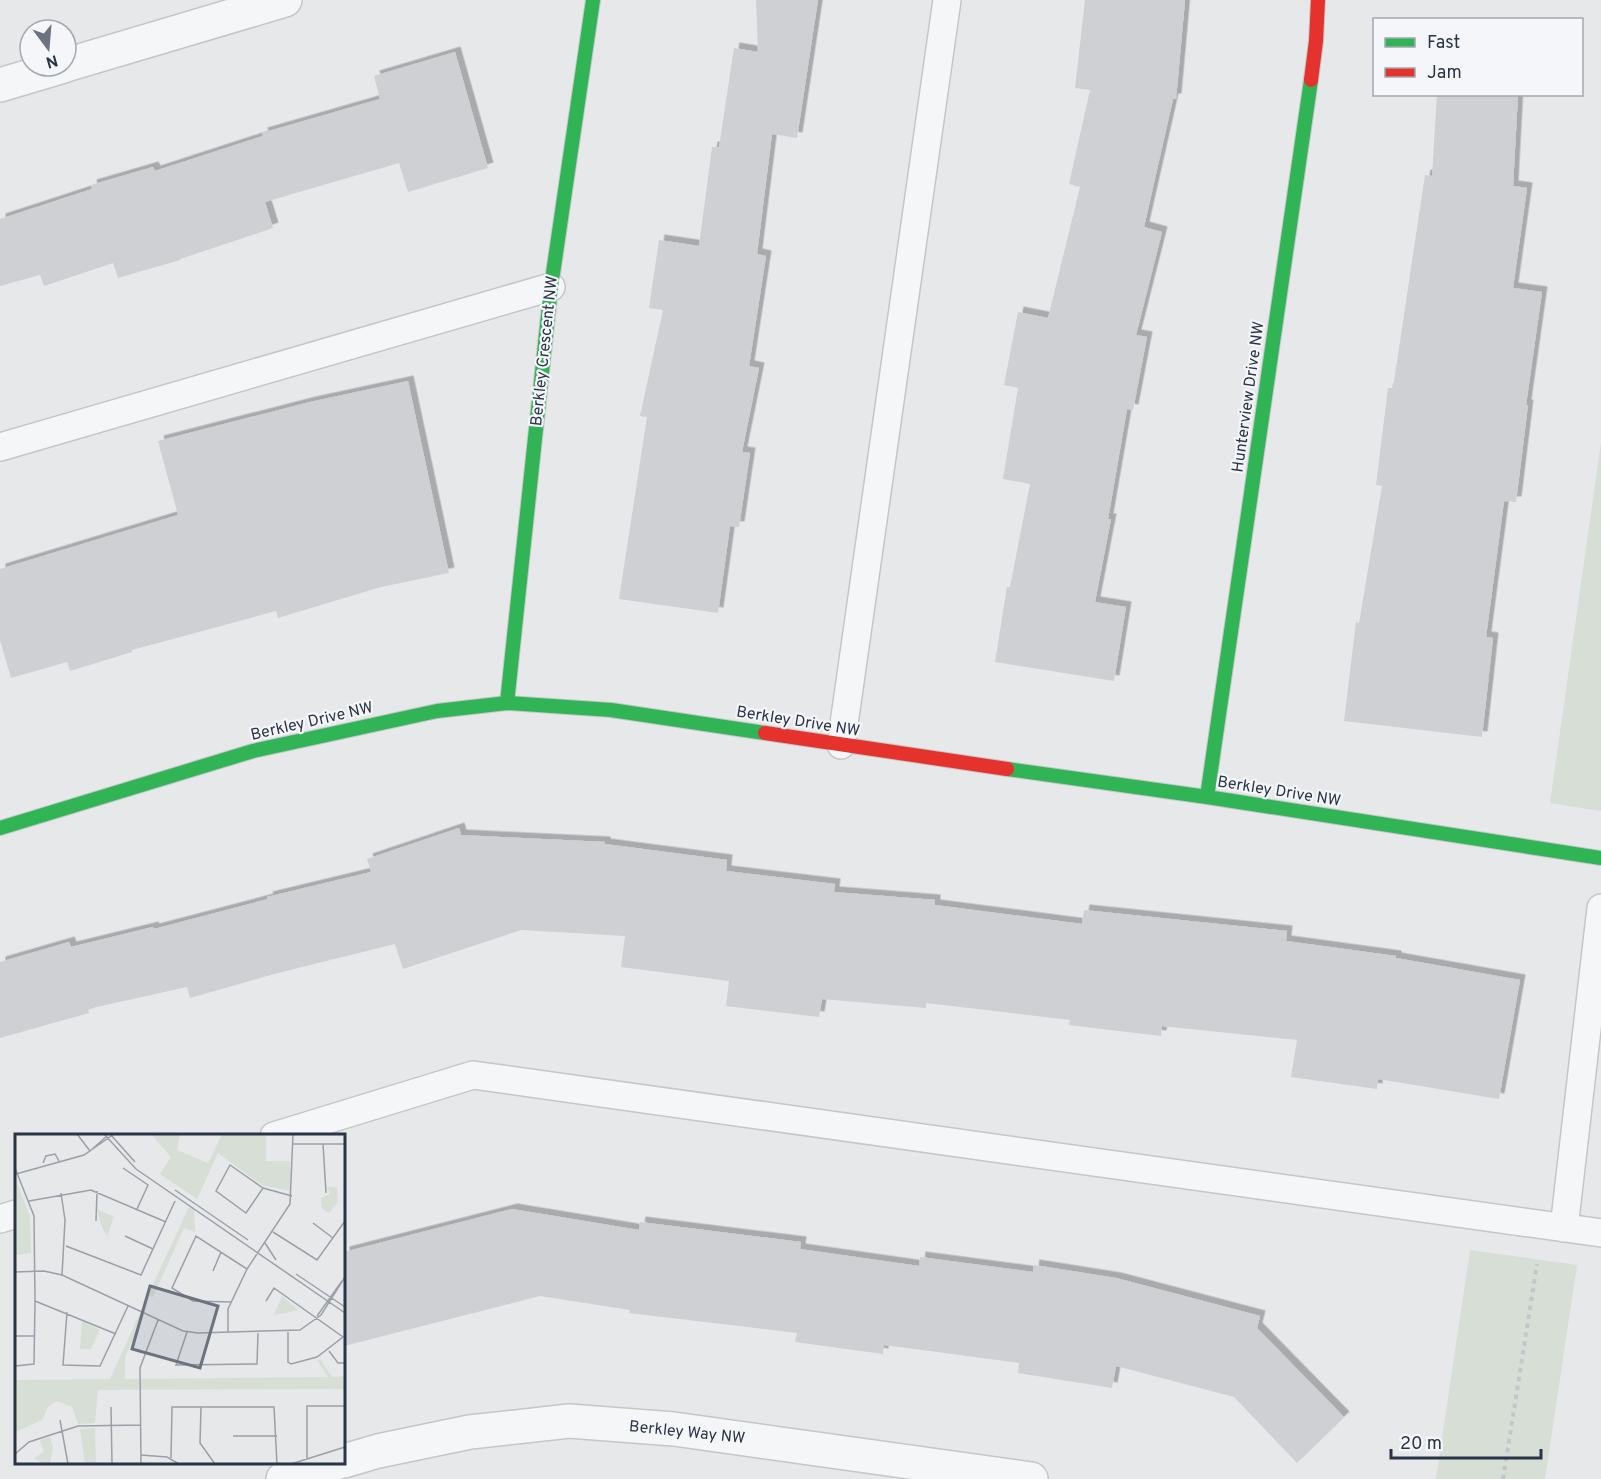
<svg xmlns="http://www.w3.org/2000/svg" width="1601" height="1479" font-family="Overpass,sans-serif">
	<defs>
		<filter id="shadow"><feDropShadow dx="5.5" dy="-5.5" stdDeviation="0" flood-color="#0004"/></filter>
	</defs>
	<rect width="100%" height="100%" fill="#e6e8ea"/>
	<path fill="#d6ded6" d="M 1601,442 L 1601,811 L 1550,803 Z
		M 1470,1250 L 1577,1265 L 1545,1479 L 1436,1479 Z"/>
	<path fill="#ced0d3" filter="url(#shadow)" d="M 756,0 L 818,0 L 797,138 L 772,134 L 757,254 L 766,256 L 749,366 L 759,368 L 742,452 L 750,453 L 739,527 L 730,526 L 718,613 L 619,599 L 647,417 L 640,416 L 663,310 L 649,308 L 659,240 L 699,246 L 712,147 L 719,147 L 734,48 L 758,52 Z
		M 1085,0 L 1185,0 L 1176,99 L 1173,99 L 1144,227 L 1162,232 L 1136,335 L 1147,337 L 1133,410 L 1127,409 L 1108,519 L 1111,519 L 1095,602 L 1126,607 L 1114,681 L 995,662 L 1007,587 L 1010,587 L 1030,484 L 1003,479 L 1018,388 L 1004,385 L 1018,312 L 1048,318 L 1080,187 L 1069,184 L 1090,90 L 1075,88 Z
		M 455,52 L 488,168 L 408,192 L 399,163 L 265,202 L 273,228 L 180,259 L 180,260 L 118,278 L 113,263 L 44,286 L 40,275 L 0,286 L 0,219 L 92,189 L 91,185 L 153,167 L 155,171 L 263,136 L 262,133 L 380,99 L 374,76 Z
		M 1437,94 L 1518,94 L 1513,186 L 1527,188 L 1513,288 L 1542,292 L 1526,405 L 1528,405 L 1516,502 L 1504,501 L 1486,637 L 1493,638 L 1482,737 L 1344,721 L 1356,622 L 1359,623 L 1382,486 L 1376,485 L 1388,388 L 1393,388 L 1425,175 L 1432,176 Z
		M 408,381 L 449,573 L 381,587 L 278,618 L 276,611 L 132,650 L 132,652 L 70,671 L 67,662 L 11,678 L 0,640 L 0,569 L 178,515 L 158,441 L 310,402 Z
		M 459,828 L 461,835 L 605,842 L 605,844 L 727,860 L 726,871 L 835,884 L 834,892 L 935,900 L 935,905 L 1082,924 L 1084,910 L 1287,931 L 1286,941 L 1396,956 L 1396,958 L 1520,980 L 1499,1099 L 1378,1079 L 1377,1089 L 1291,1077 L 1297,1040 L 1162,1026 L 1161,1036 L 1069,1025 L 1070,1020 L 926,1003 L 926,1008 L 822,999 L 819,1017 L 726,1006 L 729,981 L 621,967 L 625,936 L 521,930 L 403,969 L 395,944 L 274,974 L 190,998 L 187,987 L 88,1009 L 89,1013 L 0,1038 L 0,962 L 69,942 L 71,947 L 153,927 L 154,929 L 268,899 L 267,897 L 371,872 L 367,859 Z
		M 512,1209 L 639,1230 L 640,1222 L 801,1242 L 800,1249 L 919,1266 L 920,1257 L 1033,1272 L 1034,1265 L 1116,1278 L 1260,1316 L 1257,1328 L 1344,1417 L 1297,1463 L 1234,1397 L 1116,1366 L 1112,1388 L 1018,1373 L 1019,1363 L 884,1345 L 883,1354 L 795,1342 L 797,1333 L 629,1313 L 630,1310 L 540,1296 L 344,1346 L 344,1252 Z"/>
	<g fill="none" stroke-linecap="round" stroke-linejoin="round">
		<g stroke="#c4c6c8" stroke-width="30">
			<path id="lane" d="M 0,447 L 551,287
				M 841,745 L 947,0
				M 274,1136 L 473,1075 L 1601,1233
				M 0,1219 L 16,1214
				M 1564,1228 L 1601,908"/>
		</g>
		<g stroke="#c4c6c8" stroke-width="36">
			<path id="street" d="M 66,65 L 285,0
				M 0,85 L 64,66
				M 344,1461 L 378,1451 L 470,1432 L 569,1421 L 674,1429 L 1031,1479
				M 283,1479 L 339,1462"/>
		</g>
		<g stroke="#c4c6c8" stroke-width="16">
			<path id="fast" d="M 507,703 L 551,287 L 593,0
				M 1007,769 L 1207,797 L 1601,858
				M 1207,797 L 1311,80
				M 0,828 L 253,751 L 437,711 L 507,703 L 611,710 L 765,733"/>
		</g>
		<g stroke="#c4c6c8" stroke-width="16">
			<path id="jam" d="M 1311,80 L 1316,41 L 1318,0
				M 765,733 L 1007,769"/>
		</g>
		<path stroke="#c5c6ca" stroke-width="4" stroke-dasharray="4.5 4.5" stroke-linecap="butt" d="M 1503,1479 L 1537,1264"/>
		<use href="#lane" stroke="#f5f6f7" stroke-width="27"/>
		<use href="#street" stroke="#f5f6f7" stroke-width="33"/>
		<use href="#fast" stroke="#30b455" stroke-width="14"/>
		<use href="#jam" stroke="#e5322d" stroke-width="14"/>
	</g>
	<g text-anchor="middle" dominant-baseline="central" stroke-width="4.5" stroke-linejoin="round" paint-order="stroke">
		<g font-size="16" fill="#2b3445" stroke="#f4f6f9">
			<text transform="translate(545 351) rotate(-84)">Berkley Crescent NW</text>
			<text transform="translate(1249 397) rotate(-82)">Hunterview Drive NW</text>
			<text transform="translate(312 722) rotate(-13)">Berkley Drive NW</text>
			<text transform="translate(798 722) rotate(9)">Berkley Drive NW</text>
			<text transform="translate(1279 792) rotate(9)">Berkley Drive NW</text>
			<text transform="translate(687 1433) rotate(6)">Berkley Way NW</text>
		</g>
	</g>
	<g transform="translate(15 1134)">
		<rect width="330" height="330" fill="#e6e8ea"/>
		<path d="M 136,0 L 165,0 L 162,16 L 193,29 L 207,0 L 251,0 L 251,27 L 275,27 L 275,57 L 247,51 L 203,19 L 182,65 L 145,40 L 156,23 ZM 1,45 L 15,83 L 16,119 L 0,121 ZM 312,53 L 322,53 L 323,68 L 314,79 L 307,75 L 306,64 L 315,60 ZM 174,73 L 179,76 L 180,98 L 169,94 L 138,163 L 133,161 ZM 82,75 L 99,83 L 92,102 L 86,91 ZM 267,162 L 283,176 L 259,181 ZM 125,179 L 129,181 L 110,223 L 110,245 L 313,243 L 302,226 L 305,225 L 317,243 L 330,242 L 330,255 L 83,256 L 80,289 L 63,290 L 57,273 L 42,267 L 33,273 L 27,286 L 0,298 L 0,246 L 95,245 ZM 67,187 L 85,196 L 76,215 L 65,215 ZM 80,294 L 81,330 L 70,330 L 65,295 ZM 35,303 L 38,314 L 35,330 L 29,330 L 19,324 L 29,318 L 25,306 Z" fill="#d6ded6"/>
		<path fill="none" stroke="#9ba0a8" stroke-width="1.5" d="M 62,0 L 75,17M 89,0 L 121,35 L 330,179M 95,0 L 120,28M 278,10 L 330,10M 308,10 L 311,59M 75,17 L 92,2M 28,29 L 31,22 L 40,20 L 44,27M 0,34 L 19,82 L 20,167 L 19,230 L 0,232M 108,34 L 133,51 L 122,75M 1,40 L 69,21 L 99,0M 248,54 L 231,79 L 201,57 L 215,31 L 248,54 L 277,62M 160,56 L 233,106M 46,59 L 50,86 L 47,141M 14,67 L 76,56 L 151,88M 81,87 L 82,57M 298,89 L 318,104M 258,98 L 302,126 L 330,87M 110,102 L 138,115M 250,109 L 261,126M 51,112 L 126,141 L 160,67M 198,137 L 206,118M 0,138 L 29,137 L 47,141 L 168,197 L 183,199 L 285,196 L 306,181 L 330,143M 281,140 L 330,173M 20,167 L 101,200M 251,167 L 259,154 L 328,203 L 302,223 L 276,230 L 273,228 L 273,198M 216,168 L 178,167 L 157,154 L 181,102 L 232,135M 52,178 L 48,231 L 85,232 L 113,172M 302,182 L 327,147M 172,198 L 161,231 L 242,230 L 243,199M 213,199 L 213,175 L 232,135 L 275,70 L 278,0M 0,202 L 19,202M 314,217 L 323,229 L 330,229M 96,273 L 97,330M 186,273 L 185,309 L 200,330M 45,286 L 53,330M 218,302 L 262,302M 0,320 L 14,308 L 63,292 L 126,291M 126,321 L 152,323 L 164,330M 156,324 L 157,273 L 259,273 L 262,330M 292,325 L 292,272 L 330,272M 126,330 L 125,234 L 143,186M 276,330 L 330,313"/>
		<path fill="#6c737f" fill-opacity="0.15" stroke="#6c737f" stroke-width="3" d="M 135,152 L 203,172 L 185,234 L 117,215 Z"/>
		<rect width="330" height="330" fill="none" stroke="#2b3445" stroke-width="3"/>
	</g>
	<rect x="1373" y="18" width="210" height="78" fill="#f4f6f9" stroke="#a4a8b1" stroke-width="1.5"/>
	<rect x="1385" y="38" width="30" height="9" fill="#30b455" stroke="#a4a8b1" stroke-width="1.5"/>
	<text x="1427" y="48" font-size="18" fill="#2b3445">Fast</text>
	<rect x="1385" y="68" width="30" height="9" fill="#e5322d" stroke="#a4a8b1" stroke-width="1.5"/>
	<text x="1427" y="78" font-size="18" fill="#2b3445">Jam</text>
	<g transform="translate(48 48) rotate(164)"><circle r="28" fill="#f4f6f9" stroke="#a4a8b1" stroke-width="1.5"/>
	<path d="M0-4.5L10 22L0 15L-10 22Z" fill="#6c737f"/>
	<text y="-9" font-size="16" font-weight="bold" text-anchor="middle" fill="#2b3445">N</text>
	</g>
	<path d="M1391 1449v9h150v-9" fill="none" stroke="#2b3445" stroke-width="3"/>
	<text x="1400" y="1449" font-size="18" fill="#2b3445" stroke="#f4f6f9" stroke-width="4.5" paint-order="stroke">20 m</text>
</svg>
